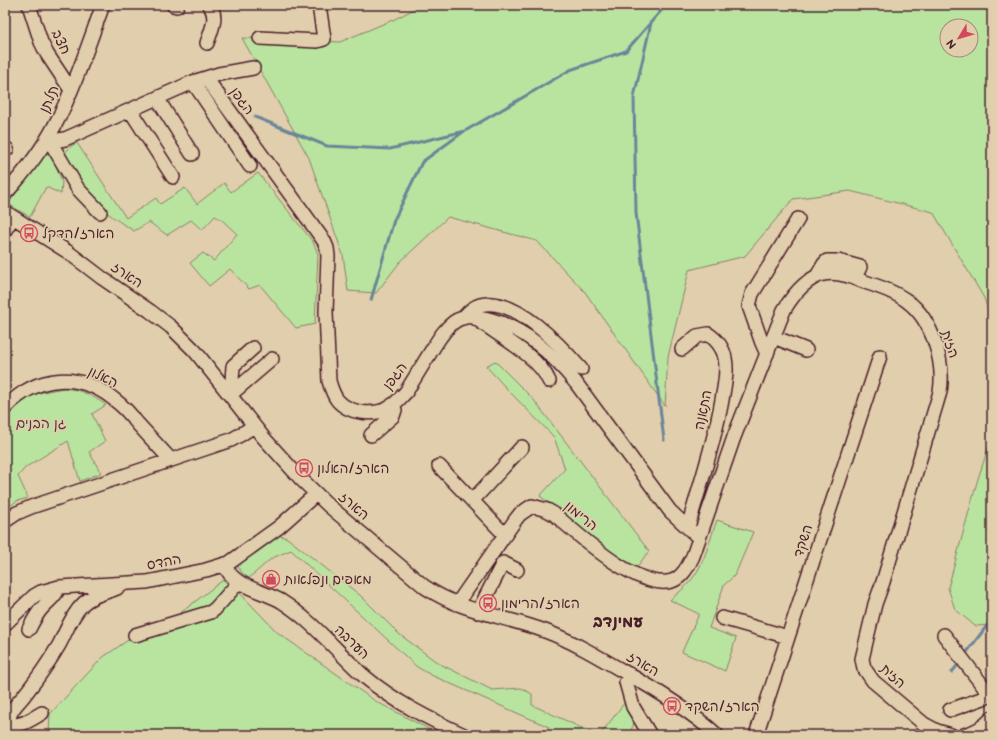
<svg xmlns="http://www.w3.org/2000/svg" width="997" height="740" font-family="'Balsamiq Sans','Playpen Sans Hebrew',sans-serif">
	<rect width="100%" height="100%" fill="#e1ceac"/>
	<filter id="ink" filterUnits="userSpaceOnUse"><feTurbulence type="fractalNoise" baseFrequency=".025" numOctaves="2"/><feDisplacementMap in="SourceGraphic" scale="8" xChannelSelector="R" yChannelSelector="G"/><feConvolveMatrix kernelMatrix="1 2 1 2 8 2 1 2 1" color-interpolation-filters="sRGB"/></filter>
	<g filter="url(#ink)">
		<path fill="#b9e4a0" stroke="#828266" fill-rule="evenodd" d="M 422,5 L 992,5 L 992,323 L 984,298 L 933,212 L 850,191 L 793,199 L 745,256 L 689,270 L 668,357 L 665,406 L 585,292 L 537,241 L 448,217 L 400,262 L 376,293 L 348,291 L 343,255 L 309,158 L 242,38 L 340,42 L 395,19 ZM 947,26 L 971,26 L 971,50 L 947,50 Z
			M 77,143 L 126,218 L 156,198 L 160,204 L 185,188 L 197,204 L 224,183 L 231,192 L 258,173 L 313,242 L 318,254 L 315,324 L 296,328 L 260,285 L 249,289 L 230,269 L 209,286 L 190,263 L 203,253 L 214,261 L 237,234 L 222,220 L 215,216 L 202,230 L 191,220 L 167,235 L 149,222 L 134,231 C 115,219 95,206 82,187 C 76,176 71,164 65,153 L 71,146 Z
			M 50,148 L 62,182 L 61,194 L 46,187 L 30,217 L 8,204 Z
			M 495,361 L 533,399 L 649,551 L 636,568 L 613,553 L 540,496 L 565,469 L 554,437 L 507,389 L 486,366 Z
			M 64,388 C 82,390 91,395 106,405 L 92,414 L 105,441 L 89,452 L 101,473 L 80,481 L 68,441 L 26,467 L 18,476 L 28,498 L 17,501 L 5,509 L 5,419 C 25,395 35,393 64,388 Z
			M 992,436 L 992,625 L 975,626 L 955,609 L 948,588 L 977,482 Z
			M 717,520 L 753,532 L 735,575 L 724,585 L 709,628 L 736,638 L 725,671 L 682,652 L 699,614 L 670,600 C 678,593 686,587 693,578 C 705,562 710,539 717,520 Z
			M 278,535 L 287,538 L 361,596 L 399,634 L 438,663 L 492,690 L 521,688 L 532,694 L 532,705 L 597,735 L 545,735 L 549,727 L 431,675 L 417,667 L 291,550 L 272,558 L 249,578 L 243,574 L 238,567 L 240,562 Z
			M 223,580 L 235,588 L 278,633 L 375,701 L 440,735 L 49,735 L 50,714 L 102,658 L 131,638 L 170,621 Z
			M 625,702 L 635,721 L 629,735 L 600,735 Z"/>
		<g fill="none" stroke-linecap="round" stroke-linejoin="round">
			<path stroke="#6a8698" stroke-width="3" d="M 651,23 L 634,97 L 636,213 L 664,440
				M 255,117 L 327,146 L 390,149 L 465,131 L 570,70 L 626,51 L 666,5
				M 371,300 L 394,220 L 422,162 L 463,132
				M 964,656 L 992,619
				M 952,672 L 961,661"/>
			<g stroke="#4a1f2b" stroke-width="16">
				<path id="minor" d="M 29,5 L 41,42 L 47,54 L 71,90
					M 173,5 L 177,6
					M 260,38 L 317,41 L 324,39 L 319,5
					M 207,43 C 211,31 219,16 209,5
					M 206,78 L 324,241 L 327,248 L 328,256 L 326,312 L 329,381 C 331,388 333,395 338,401 C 349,413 372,416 387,409 C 395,405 400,398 406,392 C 414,379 422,366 430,353 C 437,342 443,330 454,322 C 465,314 479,316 492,320 C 527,330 553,355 576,383 L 670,511 L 699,538
					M 193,82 L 250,166
					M 157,98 L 192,154
					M 130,110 L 173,177
					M 48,138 L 59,140 L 65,139 L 193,82 L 219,74 L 253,68
					M 48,138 L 78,189 L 100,212
					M 5,150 L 7,149
					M 5,194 C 24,173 42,150 55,125 C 75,87 88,45 103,5
					M 5,212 L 68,252 L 102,278 L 150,311 L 171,327 L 195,351 L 263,437 L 300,478 L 329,506 L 425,587 C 462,612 505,616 545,631 C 572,641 597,656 621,670 C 655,689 688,709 717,735
					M 5,230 L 13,217
					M 817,276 L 824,264 L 827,261 L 838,261 L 860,267 L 855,278
					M 474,317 C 497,335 538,355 549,381
					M 463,318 C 468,312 473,307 480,305 C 514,295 561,346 581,369
					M 774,337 L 806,350
					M 682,349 L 697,336 L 708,334 C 717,340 723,347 725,358 C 728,372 724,387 722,400 C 714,444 700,485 688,527
					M 767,354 L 762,343 L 749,306 L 752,294 L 798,219
					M 226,390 L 232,381 L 233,366 L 253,348
					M 230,395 L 272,359
					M 5,408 C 37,374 80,371 116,401 C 124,407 131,415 137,423 C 148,435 159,447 170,459
					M 371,435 L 393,416 L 395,410 L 392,405
					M 439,466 L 505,535
					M 472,501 L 522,447
					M 5,521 L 17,513 L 31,507 L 231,440 L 240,435 L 254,426
					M 225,564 C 230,586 264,591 281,601 C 313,621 337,652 365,677 C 395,702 429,719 464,735
					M 457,604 L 516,519 L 520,514 L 532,506 L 547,510 L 554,514 C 579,535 638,591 672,581 C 683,577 688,566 693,556 L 734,437 L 784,310 C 793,295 806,278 824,274 C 837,271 853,277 865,282 C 880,287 895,292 907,301 C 932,319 945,362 940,392 L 883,582 L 875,604 L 862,659 L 864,668 L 873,681 L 924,724 L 937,731 L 951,735
					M 478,612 L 503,563 L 517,570
					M 722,618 L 788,637
					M 5,624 L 34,596 L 41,592 L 59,587 L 147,582 L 206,570 L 229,563 L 279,527 L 316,494
					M 29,629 C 33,621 37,613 43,607 C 49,600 56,597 59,587
					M 135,635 L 211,612 L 215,609 L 239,582
					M 944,635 L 990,695
					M 629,674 L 626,682 L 633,707 L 650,735
					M 950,710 L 992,695
					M 42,713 C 33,718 20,728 9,724 C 7,711 19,703 26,693 C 38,678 49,662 59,645 C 66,632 71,616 82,605 C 91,595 105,593 117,588
					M 756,735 L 880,356
					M 964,735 C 975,732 984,727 992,718"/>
			</g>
			<use href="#minor" stroke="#e1ceac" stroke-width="13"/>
		</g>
	</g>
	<defs>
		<g id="bus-ring" transform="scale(0.9)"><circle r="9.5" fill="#e1ceac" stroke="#d1495b" stroke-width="1.5"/><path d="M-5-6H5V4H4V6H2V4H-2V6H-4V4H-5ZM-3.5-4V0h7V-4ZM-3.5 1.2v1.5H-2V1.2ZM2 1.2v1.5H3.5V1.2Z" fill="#d1495b"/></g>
		<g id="shop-ring" transform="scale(0.9)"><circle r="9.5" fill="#e1ceac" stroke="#d1495b" stroke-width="1.5"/><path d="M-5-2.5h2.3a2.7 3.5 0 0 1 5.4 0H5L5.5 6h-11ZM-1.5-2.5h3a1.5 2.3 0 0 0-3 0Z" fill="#d1495b"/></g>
	</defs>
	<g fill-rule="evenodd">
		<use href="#bus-ring" x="29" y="233"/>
		<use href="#bus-ring" x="304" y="468"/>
		<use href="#shop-ring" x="271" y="579"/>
		<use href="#bus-ring" x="488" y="603"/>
		<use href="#bus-ring" x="672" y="706"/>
	</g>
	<g text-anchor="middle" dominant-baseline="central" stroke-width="3.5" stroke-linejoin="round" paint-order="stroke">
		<g font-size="14" fill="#4a1f2b" stroke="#e1ceac">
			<text transform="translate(61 42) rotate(65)">חצב</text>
			<text transform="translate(49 99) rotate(-66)">תלתן</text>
			<text transform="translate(242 101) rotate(54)">הגפן</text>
			<text transform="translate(127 275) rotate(34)">הארז</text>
			<text transform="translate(950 344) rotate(72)">הזית</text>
			<text transform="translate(395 376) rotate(-53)">הגפן</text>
			<text transform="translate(103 377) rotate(25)">האלון</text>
			<text transform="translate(703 410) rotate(-78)">התאנה</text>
			<text transform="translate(354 506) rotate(40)">הארז</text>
			<text transform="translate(581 516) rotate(39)">הרימון</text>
			<text transform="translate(803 541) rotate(-72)">השקד</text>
			<text transform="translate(164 562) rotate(-11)">ההדס</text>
			<text transform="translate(352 642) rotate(44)">הערבה</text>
			<text transform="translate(643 664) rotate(31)">הארז</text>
			<text transform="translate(893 676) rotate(43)">הזית</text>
		</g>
		<g font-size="14" fill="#4a1f2b" stroke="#e1ceac" text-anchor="start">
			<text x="42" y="233">הארז/הדקל</text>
			<text x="317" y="468">הארז/האלון</text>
			<text x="284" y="579">מאפים ונפלאות</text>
			<text x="501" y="603">הארז/הרימון</text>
			<text x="685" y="706">הארז/השקד</text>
		</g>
		<g font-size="14" fill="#553337" stroke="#e1ceac">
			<text x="41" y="423">גן הבנים</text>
		</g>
		<g font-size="16" font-weight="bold" fill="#4a1f2b" stroke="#e1ceac">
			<text x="618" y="622">עמינדב</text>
		</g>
	</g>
	<rect width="997" height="740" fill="none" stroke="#e1ceac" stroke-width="20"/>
	<rect x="10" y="10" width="977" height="720" fill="none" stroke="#4a1f2b" stroke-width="1.5" filter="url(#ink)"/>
	<g transform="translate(959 38) rotate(232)"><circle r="19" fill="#e1ceac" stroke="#a58878"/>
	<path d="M0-3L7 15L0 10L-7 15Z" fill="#d1495b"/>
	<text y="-6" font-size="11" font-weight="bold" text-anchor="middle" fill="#4a1f2b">N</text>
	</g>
</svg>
